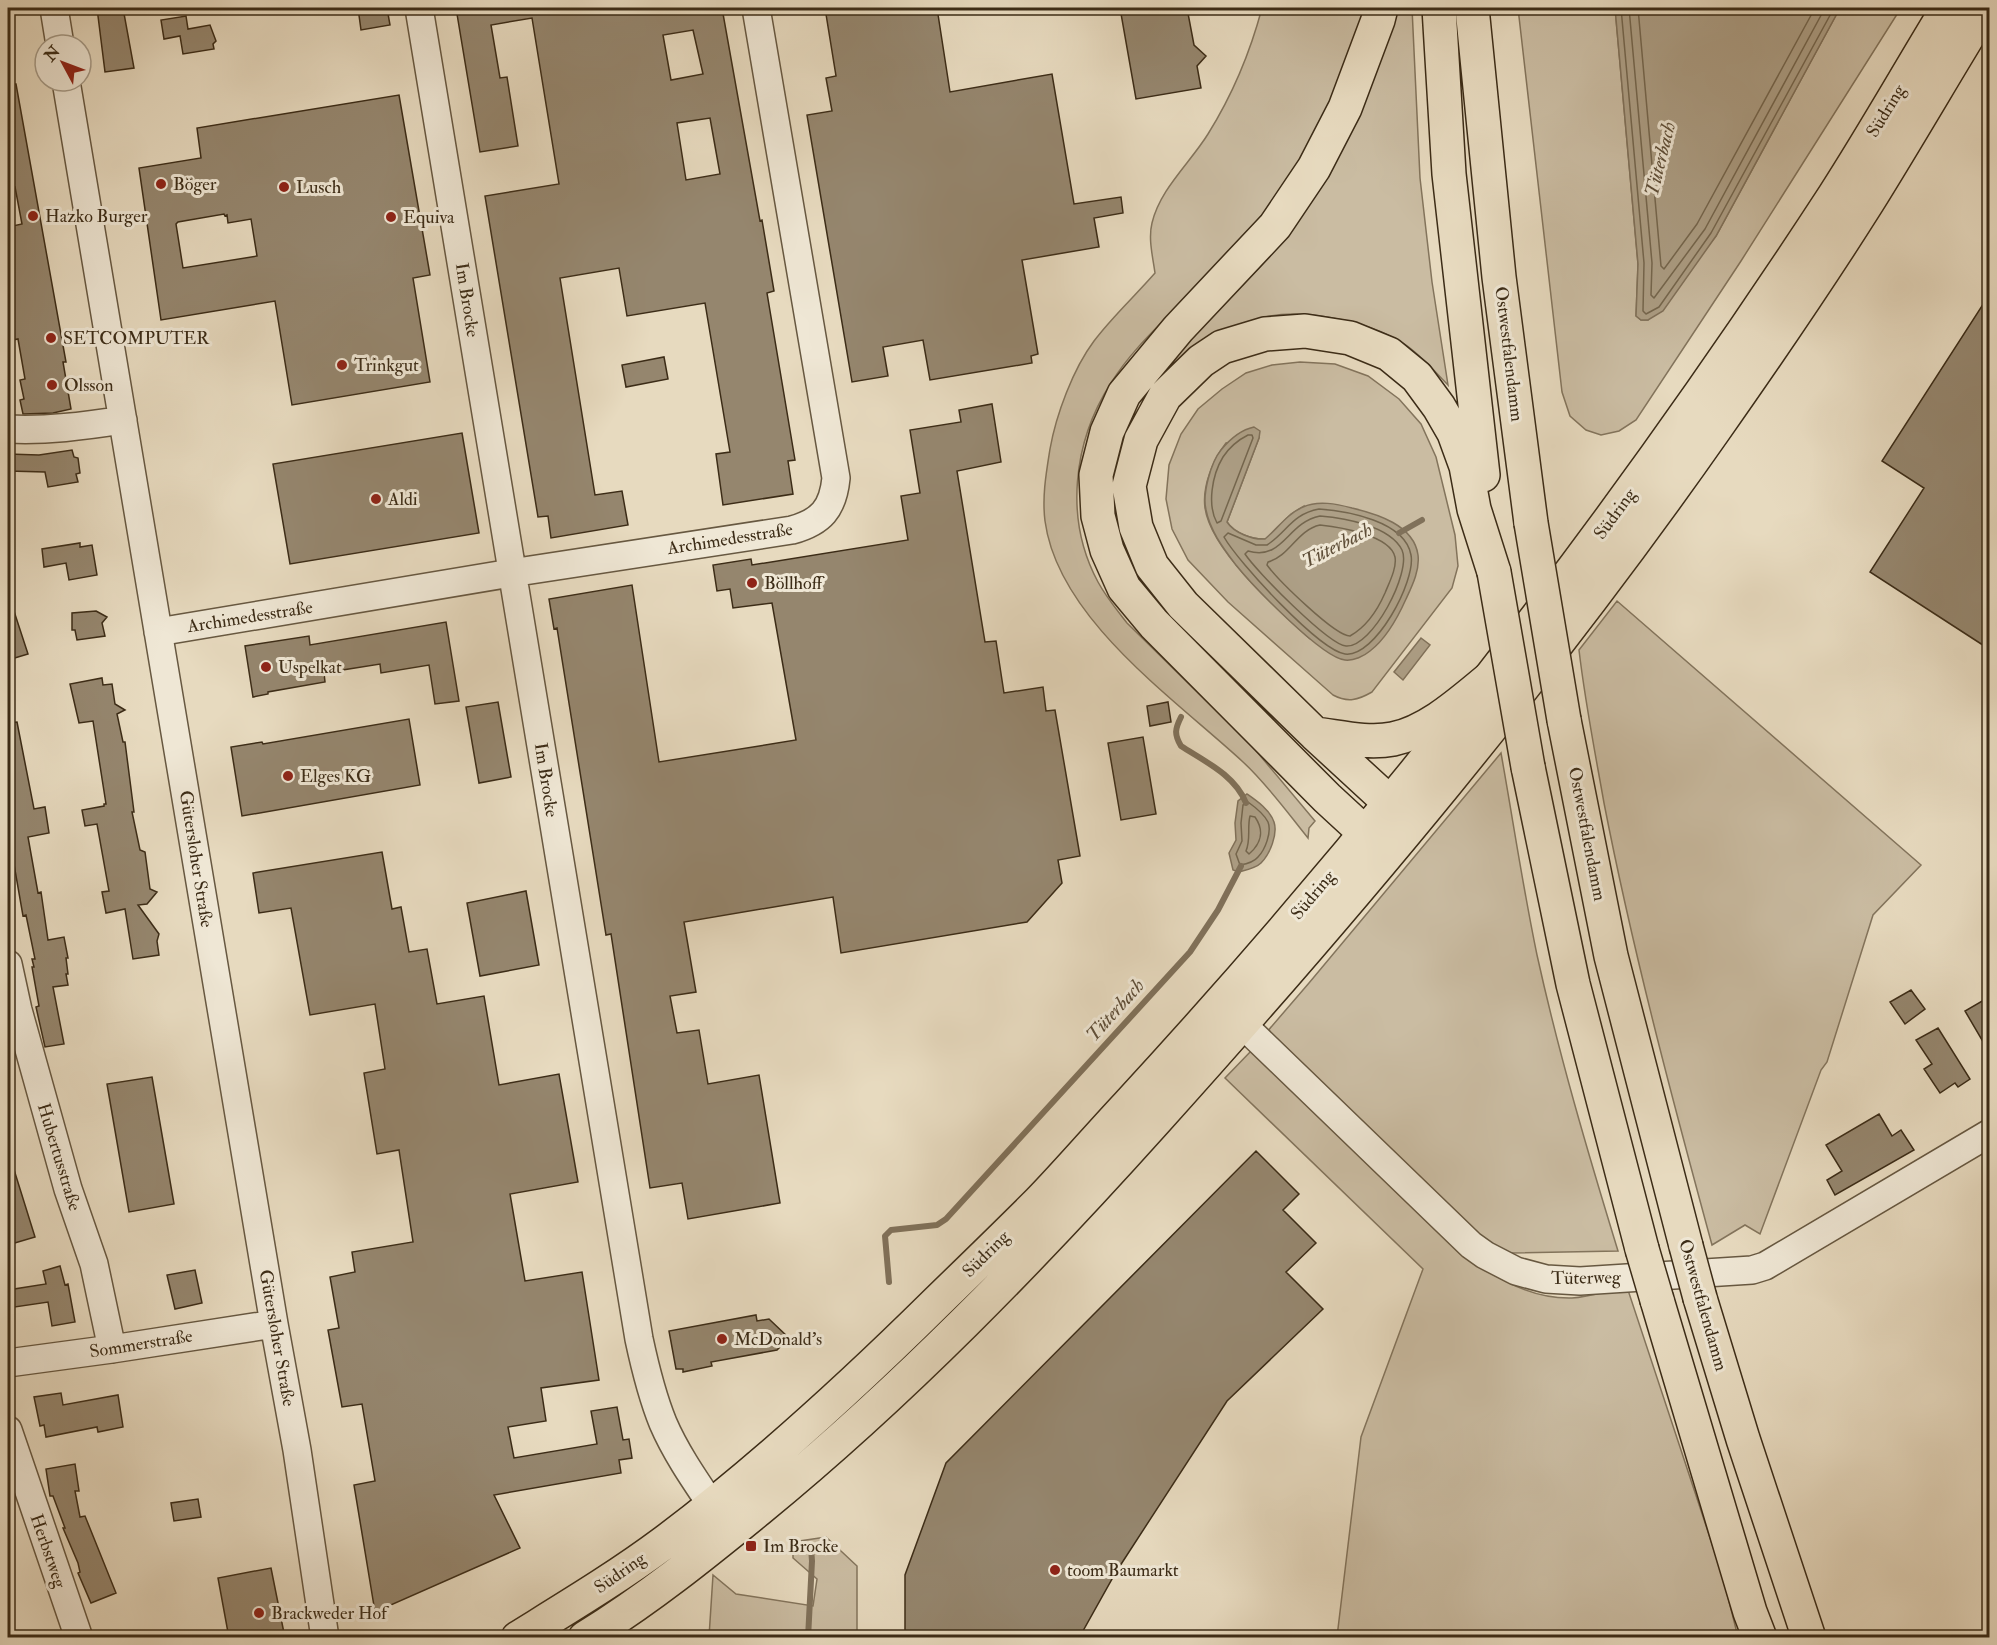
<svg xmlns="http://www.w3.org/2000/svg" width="1997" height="1645" font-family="'IM FELL Double Pica',serif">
	<rect width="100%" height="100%" fill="#e7dabf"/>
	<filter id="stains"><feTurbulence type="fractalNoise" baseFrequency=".00333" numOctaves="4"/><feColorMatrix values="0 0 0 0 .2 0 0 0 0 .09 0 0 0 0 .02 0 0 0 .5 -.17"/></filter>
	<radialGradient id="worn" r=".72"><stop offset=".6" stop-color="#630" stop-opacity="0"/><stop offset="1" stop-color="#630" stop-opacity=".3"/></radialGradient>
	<path fill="#cabca2" stroke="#83745c" stroke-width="1.5" fill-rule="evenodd" d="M 1262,8 L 1366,8 C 1342,75 1320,138 1277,196 C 1245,239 1207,276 1170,314 C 1149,335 1127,357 1111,383 C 1073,442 1064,519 1098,582 C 1106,597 1117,610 1127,623 L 1252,746 L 1315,821 L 1309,828 L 1308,838 C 1287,812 1267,784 1243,762 C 1175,699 1058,619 1045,521 C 1042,497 1046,474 1050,449 C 1056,415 1073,369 1094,341 C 1112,317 1135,296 1155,273 C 1153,258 1148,239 1152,223 C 1160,189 1190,163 1208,134 C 1233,94 1250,53 1262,8 Z
		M 1398,8 L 1412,8 L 1420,178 L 1432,282 L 1448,385 C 1434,371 1421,355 1404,344 C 1367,320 1291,304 1249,322 C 1240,326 1231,334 1222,340 C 1199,356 1177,371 1154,387 C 1186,338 1230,300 1269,257 C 1332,186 1371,97 1398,8 Z
		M 1518,8 L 1615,8 L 1638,264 L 1636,316 L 1641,320 L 1648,320 L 1716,236 L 1840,8 L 1901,8 L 1741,261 L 1636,420 L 1619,431 L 1601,435 L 1586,430 L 1570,416 L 1562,392 Z
		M 1300,362 L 1335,364 L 1368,376 L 1399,399 L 1421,424 L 1436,457 L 1455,535 L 1458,566 L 1452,588 L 1372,692 C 1358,700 1348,703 1333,695 L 1228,602 L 1188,560 L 1172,529 L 1166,499 L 1169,465 L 1181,434 L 1198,409 L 1222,389 L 1246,373 L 1272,365 ZM 1259,438 L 1227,522 C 1234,533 1253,540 1266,539 L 1291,514 L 1304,506 L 1309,638 C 1278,610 1211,551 1205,508 C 1202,486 1213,460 1226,443 Z
		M 1617,601 L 1921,865 L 1873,915 L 1827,1062 L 1821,1070 L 1760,1234 L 1745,1225 L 1712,1245 C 1672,1098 1633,952 1604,803 C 1595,752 1585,702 1579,650 Z
		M 1501,753 C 1513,820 1523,888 1537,955 C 1559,1055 1588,1153 1618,1251 L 1509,1253 L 1491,1247 L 1266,1033 L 1309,983 Z
		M 1252,1050 L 1472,1260 C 1500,1281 1535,1299 1572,1298 C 1590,1297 1610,1290 1627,1287 L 1723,1577 L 1738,1637 L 1337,1637 L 1361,1437 L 1423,1269 L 1225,1078 Z
		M 826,1537 L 857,1566 L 857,1637 L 709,1637 L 713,1575 L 736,1594 L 813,1606 L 817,1579 L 793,1558 L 793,1542 Z"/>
	<path fill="#ad9f86" stroke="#80715a" stroke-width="1.5" d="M 1615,8 L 1840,8 L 1716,236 L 1663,311 L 1648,320 L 1641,320 L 1636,316 L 1638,264 Z
		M 1254,427 L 1260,431 L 1259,438 L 1227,522 C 1234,533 1253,540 1265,539 C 1278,528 1287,514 1303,507 C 1318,500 1337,504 1352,508 C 1377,514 1414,525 1418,555 C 1420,570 1412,586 1406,599 C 1398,617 1387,638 1370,651 C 1364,656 1354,661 1345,660 C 1322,658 1252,585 1236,565 C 1224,549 1210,531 1206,510 C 1202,494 1211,462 1221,450 C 1230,439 1240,430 1254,427 Z
		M 1421,638 L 1430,645 L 1403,680 L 1394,672 Z
		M 1247,794 C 1257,801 1270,810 1274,822 C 1278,834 1270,854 1261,863 C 1256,868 1246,870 1239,872 L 1233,870 L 1229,853 L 1236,840 L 1235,823 L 1238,801 Z"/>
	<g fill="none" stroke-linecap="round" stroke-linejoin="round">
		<path stroke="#74664e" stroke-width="1.5" d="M 1621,8 L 1644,263 L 1643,311 L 1646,314 L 1659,307 L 1711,233 L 1834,8
			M 1629,8 L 1652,263 L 1651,295 L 1654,298 L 1705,229 L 1825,8
			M 1638,8 L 1661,266 L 1664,269 L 1697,224 L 1815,8
			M 1248,435 L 1252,435 L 1253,438 L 1221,521 L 1217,523 C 1207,505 1212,475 1223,457 C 1229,448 1238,440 1248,435 Z
			M 1319,509 C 1347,511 1405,521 1411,555 C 1416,581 1375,658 1345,654 C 1319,650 1238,562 1224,537 L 1228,533 L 1256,545 L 1267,545 C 1287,532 1292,514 1319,509 Z
			M 1320,516 C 1345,518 1390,526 1402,550 C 1412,572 1372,648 1346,646 C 1329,645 1256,571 1245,554 L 1248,551 C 1284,561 1286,523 1320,516 Z
			M 1320,525 C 1339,527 1390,535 1395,557 C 1397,568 1389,583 1385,593 C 1378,609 1366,627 1350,636 C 1335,636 1278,580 1267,565 L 1268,562 C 1290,556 1297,530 1320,525 Z
			M 1248,802 C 1255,807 1264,814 1268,822 C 1272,832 1265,850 1258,857 C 1254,862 1246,864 1240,865 L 1236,854 L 1242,841 L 1241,823 L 1243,805 Z
			M 1250,816 L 1255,817 C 1264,830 1262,843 1249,854 L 1246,851 C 1251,839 1247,828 1250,816 Z"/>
		<path stroke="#80715a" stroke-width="6" d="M 1399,533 L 1422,520
			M 1181,717 C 1175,729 1174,734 1181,746 C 1204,761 1235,775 1246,803
			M 889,1282 L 885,1236 L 891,1230 L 937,1225 L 946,1219 L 1190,952 L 1218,910 L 1241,866
			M 808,1638 L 812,1561 L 811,1548"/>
	</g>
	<path fill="#95866e" stroke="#3c2c17" stroke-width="1.5" fill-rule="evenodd" d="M 97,8 L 123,8 L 134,68 L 105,72 Z
		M 358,8 L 387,8 L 390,25 L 361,30 Z
		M 456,8 L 722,8 L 760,221 L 762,220 L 774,291 L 767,293 L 795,460 L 788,461 L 793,494 L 723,505 L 716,454 L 730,452 L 705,303 L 627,316 L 619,268 L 560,278 L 595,495 L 622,491 L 628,525 L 551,538 L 548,516 L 538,517 L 485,196 L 559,184 L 532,18 L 491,25 L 500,78 L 507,77 L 518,146 L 480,152 ZM 693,30 L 703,74 L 671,80 L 663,35 ZM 710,118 L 720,174 L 686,180 L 677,123 Z
		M 825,8 L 937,8 L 950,92 L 1052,74 L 1074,204 L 1121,197 L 1123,213 L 1094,218 L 1099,247 L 1022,260 L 1038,354 L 1031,356 L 1032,363 L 930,380 L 923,340 L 883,347 L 888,376 L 852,382 L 807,115 L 832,111 L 826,78 L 836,76 Z
		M 1120,8 L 1187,8 L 1194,45 L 1206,56 L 1197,66 L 1201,88 L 1136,99 Z
		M 186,16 L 188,29 L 210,25 L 216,41 L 213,44 L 214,49 L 183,54 L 180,36 L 164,39 L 161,20 Z
		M 8,84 L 16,84 L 66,362 L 63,362 L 71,409 L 53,413 L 23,414 L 20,400 L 24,399 L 20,380 L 25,379 L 18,339 L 8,341 L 8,227 L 22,224 L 15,187 L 8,189 Z
		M 399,95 L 430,275 L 413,278 L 430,382 L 292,405 L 275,301 L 161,320 L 139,168 L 201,158 L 197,128 ZM 224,214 L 225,216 L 227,215 L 228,223 L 251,219 L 257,256 L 183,268 L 176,224 L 178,222 Z
		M 1989,295 L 1989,649 L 1870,572 L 1924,488 L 1882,461 Z
		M 664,357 L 668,379 L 626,387 L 622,365 Z
		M 992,404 L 1001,462 L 957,471 L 985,642 L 996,641 L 1004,693 L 1043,687 L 1046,711 L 1055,710 L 1080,856 L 1058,860 L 1062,883 L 1027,922 L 841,953 L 833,897 L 684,922 L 696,992 L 670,996 L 677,1033 L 699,1030 L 708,1084 L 759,1075 L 780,1203 L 688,1219 L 682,1183 L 650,1188 L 611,934 L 606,935 L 557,628 L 554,629 L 549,599 L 632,585 L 659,762 L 796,740 L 772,603 L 733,608 L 730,589 L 717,591 L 713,565 L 751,559 L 752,565 L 908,540 L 901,496 L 920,493 L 910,430 L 961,422 L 959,410 Z
		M 462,433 L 479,533 L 290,564 L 273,464 Z
		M 72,450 L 74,457 L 78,458 L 80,473 L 76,474 L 78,482 L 48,487 L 45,472 L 8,471 L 8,454 L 39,455 Z
		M 80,543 L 80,547 L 92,545 L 97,575 L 69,580 L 66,563 L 44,567 L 42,549 Z
		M 8,602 L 11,602 L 28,654 L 8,660 Z
		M 96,611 L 107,617 L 102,623 L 105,636 L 77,640 L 75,630 L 72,630 L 72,613 Z
		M 446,622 L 459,701 L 435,704 L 429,665 L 381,673 L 380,664 L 324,673 L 325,682 L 268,692 L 268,694 L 253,697 L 245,646 L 309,636 L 310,645 Z
		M 102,678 L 103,685 L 112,684 L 115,704 L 125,710 L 117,714 L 123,742 L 125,742 L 134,812 L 132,812 L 140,850 L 145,852 L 150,889 L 157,892 L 147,904 L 138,905 L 159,934 L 157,941 L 159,955 L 133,959 L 125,909 L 106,913 L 102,892 L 109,891 L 97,824 L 85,826 L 82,810 L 104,806 L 104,804 L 106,804 L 93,721 L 79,723 L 70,684 Z
		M 498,702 L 511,777 L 479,783 L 466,707 Z
		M 1168,702 L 1171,722 L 1150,726 L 1147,706 Z
		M 409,719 L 420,785 L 242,816 L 231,747 L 262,742 L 263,744 Z
		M 17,722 L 34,809 L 45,807 L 49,833 L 28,837 L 38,893 L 41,892 L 48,940 L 64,937 L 68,958 L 66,958 L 68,974 L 66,974 L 68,985 L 53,987 L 64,1044 L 45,1047 L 36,1007 L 39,1006 L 32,967 L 34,967 L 32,959 L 35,959 L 26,915 L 23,916 L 8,830 L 8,723 Z
		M 1143,737 L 1156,814 L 1121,820 L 1108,743 Z
		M 382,852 L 392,909 L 401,907 L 409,952 L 427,949 L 437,1004 L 484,996 L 499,1085 L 559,1074 L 578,1182 L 510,1194 L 525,1281 L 582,1272 L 599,1380 L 541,1388 L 546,1421 L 508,1427 L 514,1458 L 597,1444 L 591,1411 L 617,1407 L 623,1440 L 629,1439 L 632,1458 L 619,1460 L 621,1473 L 494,1495 L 520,1548 L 375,1612 L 354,1485 L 375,1481 L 362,1404 L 342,1407 L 328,1330 L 339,1328 L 330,1277 L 355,1272 L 352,1252 L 413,1242 L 399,1150 L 377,1154 L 364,1073 L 385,1069 L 375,1004 L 310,1015 L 291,908 L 259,913 L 253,873 Z
		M 526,891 L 539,965 L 480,976 L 467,903 Z
		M 1911,990 L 1925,1009 L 1905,1024 L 1890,1002 Z
		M 1989,997 L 1989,1052 L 1965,1011 Z
		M 1938,1028 L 1970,1079 L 1958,1087 L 1955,1083 L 1940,1093 L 1924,1069 L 1932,1064 L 1916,1040 Z
		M 152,1077 L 174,1204 L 129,1212 L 107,1084 Z
		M 1879,1114 L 1892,1136 L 1901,1130 L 1914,1150 L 1835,1195 L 1827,1180 L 1842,1171 L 1826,1145 Z
		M 1256,1151 L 1299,1194 L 1283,1210 L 1316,1243 L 1286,1272 L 1323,1309 L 1227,1401 L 1116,1572 L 1079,1638 L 905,1638 L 905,1575 L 946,1463 Z
		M 8,1160 L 11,1160 L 35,1237 L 8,1245 Z
		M 60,1266 L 65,1285 L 68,1284 L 75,1322 L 52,1326 L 48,1302 L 8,1308 L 8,1290 L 46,1284 L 43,1271 Z
		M 195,1270 L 202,1303 L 175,1309 L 167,1275 Z
		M 756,1315 L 757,1321 L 769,1319 L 789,1338 L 777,1350 L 711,1362 L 712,1366 L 683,1372 L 683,1369 L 676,1369 L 669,1331 Z
		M 61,1393 L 63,1405 L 118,1395 L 123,1427 L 98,1432 L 97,1427 L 46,1437 L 44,1425 L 40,1426 L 34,1397 Z
		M 75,1464 L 79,1491 L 75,1491 L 80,1517 L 85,1516 L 116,1593 L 91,1603 L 78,1573 L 80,1572 L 78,1563 L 63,1528 L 65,1528 L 53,1496 L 50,1496 L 46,1469 Z
		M 198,1499 L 201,1517 L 174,1521 L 171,1503 Z
		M 271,1568 L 285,1638 L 229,1638 L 218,1578 Z"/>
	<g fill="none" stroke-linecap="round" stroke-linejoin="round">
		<g stroke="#675841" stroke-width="30">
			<path id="minor" d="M 54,8 L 60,45
				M 419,8 L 639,1339 C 645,1367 652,1396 663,1423 C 678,1458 702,1490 723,1522
				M 66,81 L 274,1324 L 297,1450 L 325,1638
				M 8,429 C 46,431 84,426 123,420
				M 158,632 L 511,573 L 792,530 C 821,522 833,509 836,478 L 756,8
				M 8,964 L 18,1010 L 68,1189 L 94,1264 L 112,1349
				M 1242,1024 L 1471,1245 L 1485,1255 L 1516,1271 L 1546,1279 L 1580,1281 L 1752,1270 L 1765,1266 L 1990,1133
				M 8,1363 L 112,1349 L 274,1324
				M 8,1430 L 79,1638"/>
		</g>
		<g stroke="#3c2c17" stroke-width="36">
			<path id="major" d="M 518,1638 C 568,1607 618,1577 665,1542 C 762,1469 851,1387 937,1302 C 971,1269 1005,1236 1039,1202 C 1069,1171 1098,1137 1128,1105 C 1389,822 1624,518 1834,196 C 1874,134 1910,70 1948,8
				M 585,1638 C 647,1600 704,1554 759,1509 C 902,1392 1032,1258 1155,1121 C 1354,900 1545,672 1715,429 C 1767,355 1819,279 1867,203 C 1907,139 1945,73 1985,8"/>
		</g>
		<g stroke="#3c2c17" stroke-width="36">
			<path id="highway" d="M 1439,8 L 1449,174 L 1483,475
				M 1472,8 L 1499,277 L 1531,523
				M 1564,720 L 1611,956 L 1686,1246
				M 1315,734 C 1340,737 1368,744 1393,739 C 1431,731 1464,699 1494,675
				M 1528,767 L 1573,984 L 1642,1249
				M 1390,803 L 1315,734 L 1183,605 L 1152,566 L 1136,527 L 1129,486 L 1141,440 L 1165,396 L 1201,361 L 1222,347 L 1265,334 L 1305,331 L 1350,338 L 1389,354 L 1417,377 L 1439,407 L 1454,433 L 1466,466 L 1474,509 L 1494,572
				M 1365,833 L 1327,798 L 1154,624 L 1124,588 L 1107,550 L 1098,516 L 1096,475 L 1107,432 L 1124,394 L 1178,329 L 1275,226 L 1314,168 L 1345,108 L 1378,20 L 1381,8
				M 1700,1298 L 1743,1439 L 1809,1638
				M 1657,1300 L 1750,1612 L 1760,1638"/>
		</g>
		<use href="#minor" stroke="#efe7d5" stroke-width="27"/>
		<use href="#major" stroke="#e7dabf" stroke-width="33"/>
		<use href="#highway" stroke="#e7dabf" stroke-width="33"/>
		<g stroke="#3c2c17" stroke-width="36" stroke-linecap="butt">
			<path id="highway-bridge" d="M 1531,523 L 1564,720
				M 1494,572 L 1528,767
				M 1686,1246 L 1700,1298
				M 1642,1249 L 1657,1300"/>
		</g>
		<use href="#highway-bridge" stroke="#e7dabf" stroke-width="33"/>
	</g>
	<g fill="#8f2418" stroke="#efe7d5" stroke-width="2">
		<circle cx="161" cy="184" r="6"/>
		<circle cx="284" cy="187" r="6"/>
		<circle cx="33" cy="216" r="6"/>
		<circle cx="391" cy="217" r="6"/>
		<circle cx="51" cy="338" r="6"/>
		<circle cx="342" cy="365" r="6"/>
		<circle cx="52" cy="385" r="6"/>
		<circle cx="376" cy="499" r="6"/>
		<circle cx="752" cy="583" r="6"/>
		<circle cx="266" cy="667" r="6"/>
		<circle cx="288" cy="776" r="6"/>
		<circle cx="722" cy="1339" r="6"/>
		<rect x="745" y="1540" width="12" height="12" rx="3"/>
		<circle cx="1055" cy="1570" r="6"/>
		<circle cx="259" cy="1613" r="6"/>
	</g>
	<g text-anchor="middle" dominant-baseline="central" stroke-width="6" stroke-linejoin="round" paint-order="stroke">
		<g font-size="18" fill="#3c2c17" stroke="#efe7d5">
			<text transform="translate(1886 111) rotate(-59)">Südring</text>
			<text transform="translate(467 300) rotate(81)">Im Brocke</text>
			<text transform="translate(1509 354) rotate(83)">Ostwestfalendamm</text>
			<text transform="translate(1615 514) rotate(-54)">Südring</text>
			<text transform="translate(730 539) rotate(-9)">Archimedesstraße</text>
			<text transform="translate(250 617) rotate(-9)">Archimedesstraße</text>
			<text transform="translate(546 780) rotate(81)">Im Brocke</text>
			<text transform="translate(1587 834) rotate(79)">Ostwestfalendamm</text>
			<text transform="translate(196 859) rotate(81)">Gütersloher Straße</text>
			<text transform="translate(1313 895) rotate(-50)">Südring</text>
			<text transform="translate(59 1157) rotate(73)">Hubertusstraße</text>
			<text transform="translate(986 1254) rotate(-45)">Südring</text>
			<text transform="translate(1586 1278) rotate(-1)">Tüterweg</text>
			<text transform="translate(1703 1305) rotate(74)">Ostwestfalendamm</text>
			<text transform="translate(277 1338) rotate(80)">Gütersloher Straße</text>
			<text transform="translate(141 1344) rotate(-9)">Sommerstraße</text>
			<text transform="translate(48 1551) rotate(71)">Herbstweg</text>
			<text transform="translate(620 1573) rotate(-35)">Südring</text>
		</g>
		<g font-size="18" fill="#3c2c17" stroke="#efe7d5" text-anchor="start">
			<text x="173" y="184">Böger</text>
			<text x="296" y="187">Lusch</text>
			<text x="45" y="216">Hazko Burger</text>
			<text x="403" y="217">Equiva</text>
			<text x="63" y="338">SETCOMPUTER</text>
			<text x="354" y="365">Trinkgut</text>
			<text x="64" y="385">Olsson</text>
			<text x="388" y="499">Aldi</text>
			<text x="764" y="583">Böllhoff</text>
			<text x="278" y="667">Uspelkat</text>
			<text x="300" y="776">Elges KG</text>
			<text x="734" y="1339">McDonald's</text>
			<text x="763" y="1546">Im Brocke</text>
			<text x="1067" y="1570">toom Baumarkt</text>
			<text x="271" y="1613">Brackweder Hof</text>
		</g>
		<g font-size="20" font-style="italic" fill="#5e4e38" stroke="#efe7d5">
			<text transform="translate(1660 159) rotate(-76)">Tüterbach</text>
			<text transform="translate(1337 545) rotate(-27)">Tüterbach</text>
			<text transform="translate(1115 1010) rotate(-48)">Tüterbach</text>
		</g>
	</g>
	<rect width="1997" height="1645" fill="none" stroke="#e7dabf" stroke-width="30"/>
	<rect x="9" y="9" width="1979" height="1627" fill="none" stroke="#3c2c17" stroke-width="3"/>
	<rect x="15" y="15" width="1967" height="1615" fill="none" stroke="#3c2c17" stroke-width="1.5"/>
	<g transform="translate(63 63) rotate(311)"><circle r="28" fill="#efe7d5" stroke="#a79c89" stroke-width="1.5"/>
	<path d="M0-4.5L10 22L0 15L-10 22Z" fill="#8f2418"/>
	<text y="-9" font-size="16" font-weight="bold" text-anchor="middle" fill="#3c2c17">N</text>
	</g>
	<rect width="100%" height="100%" filter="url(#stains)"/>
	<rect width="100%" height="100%" fill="url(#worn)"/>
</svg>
